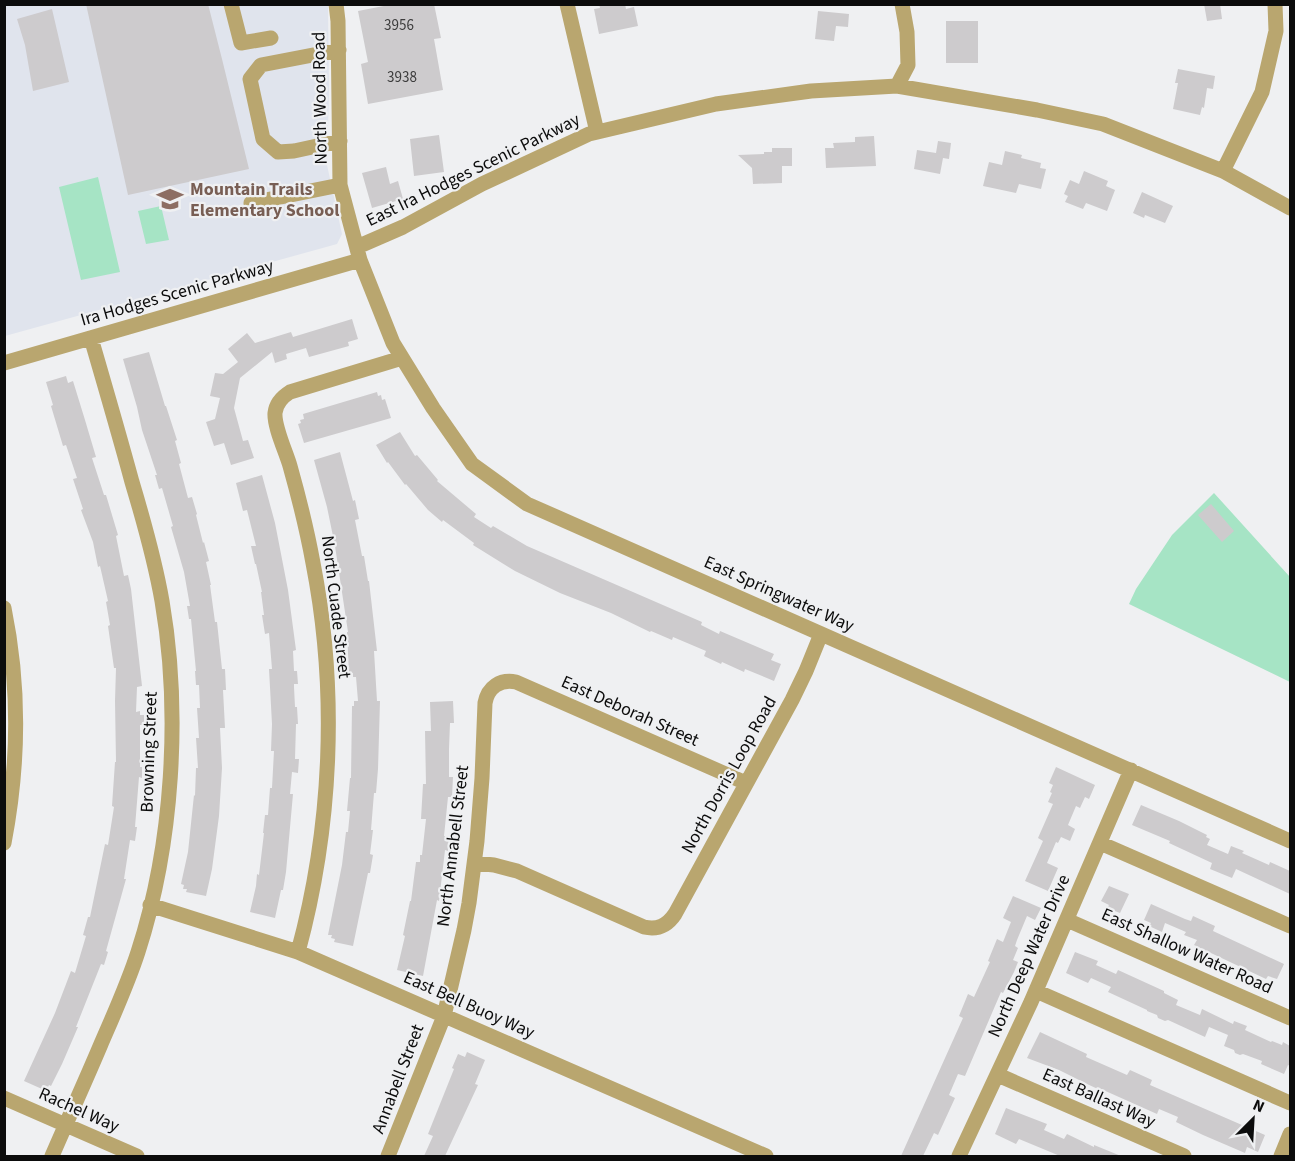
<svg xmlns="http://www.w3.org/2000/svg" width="1295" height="1161" font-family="'Source Sans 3',sans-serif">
	<rect width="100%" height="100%" fill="#eff0f2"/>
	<path fill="#e0e4ed" d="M 5,5 L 328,5 L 329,92 L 327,165 L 342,234 L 337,244 L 5,336 Z"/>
	<path fill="#a6e4c5" d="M 98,177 L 120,272 L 81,280 L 59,187 Z
		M 161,206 L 169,240 L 146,244 L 138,211 Z
		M 1214,493 L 1290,577 L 1290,682 L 1129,604 L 1136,589 L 1172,535 Z"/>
	<path fill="#cdcbcd" d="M 86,4 L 208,4 L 222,59 L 249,169 L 128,195 Z
		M 394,4 L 434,4 L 441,38 L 434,39 L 443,90 L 368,104 L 361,64 L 368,62 L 358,11 Z
		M 599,4 L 625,4 L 626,9 L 634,7 L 638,26 L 599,34 L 594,9 L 600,8 Z
		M 1204,4 L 1220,4 L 1222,19 L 1207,21 Z
		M 52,9 L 69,82 L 33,91 L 25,45 L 17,19 Z
		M 818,11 L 849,14 L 848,27 L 836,26 L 834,41 L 815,39 Z
		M 946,21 L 978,21 L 978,63 L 946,63 Z
		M 1178,69 L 1215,76 L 1213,89 L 1207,88 L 1204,108 L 1202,107 L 1200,115 L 1173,109 L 1178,83 L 1175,83 Z
		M 439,135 L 444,172 L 414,176 L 410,139 Z
		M 874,136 L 876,166 L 826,168 L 825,148 L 834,148 L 833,143 L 855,142 L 855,137 Z
		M 938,141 L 951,143 L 949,159 L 943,158 L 940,174 L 914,169 L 917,150 L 936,153 Z
		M 772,148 L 792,148 L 792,166 L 782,166 L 782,183 L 753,184 L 752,168 L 738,155 L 764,154 L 764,152 L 772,152 Z
		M 1005,151 L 1022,155 L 1021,158 L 1041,163 L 1040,168 L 1046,169 L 1041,189 L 1019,184 L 1016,193 L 983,186 L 989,162 L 1002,165 Z
		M 386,167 L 390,184 L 398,181 L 403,199 L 372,208 L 362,173 Z
		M 1084,171 L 1108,181 L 1106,186 L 1115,190 L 1107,211 L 1086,203 L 1083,209 L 1065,202 L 1068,196 L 1064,194 L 1070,180 L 1079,184 Z
		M 1142,192 L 1173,206 L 1165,223 L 1145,215 L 1144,218 L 1133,213 Z
		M 352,319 L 358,339 L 348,342 L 349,346 L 309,357 L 306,348 L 286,354 L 287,359 L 275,363 L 272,352 L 240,378 L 234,408 L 243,441 L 248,440 L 254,458 L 231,465 L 224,443 L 214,446 L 206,422 L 215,419 L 220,398 L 210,396 L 215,373 L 223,374 L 238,362 L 228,349 L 247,333 L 255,343 L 291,332 L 293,337 Z
		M 149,352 L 165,406 L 166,406 L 177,440 L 175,441 L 181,463 L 179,464 L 188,498 L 192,497 L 197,514 L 196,515 L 203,543 L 204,542 L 209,561 L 206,562 L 211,585 L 210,585 L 215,622 L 217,622 L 222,669 L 225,669 L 226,690 L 223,690 L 225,728 L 220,728 L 222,768 L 219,816 L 212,869 L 206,896 L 186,892 L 187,889 L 183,889 L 184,885 L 181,884 L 188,852 L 194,795 L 195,796 L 196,768 L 198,768 L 196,738 L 199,738 L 197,708 L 200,708 L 199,685 L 196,685 L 195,671 L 196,671 L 191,619 L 189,619 L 187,606 L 190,606 L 184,572 L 171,527 L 173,526 L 162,488 L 159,489 L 155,475 L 157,475 L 142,430 L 137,407 L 123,359 Z
		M 66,376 L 68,383 L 73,381 L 85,420 L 96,457 L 92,458 L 104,495 L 106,495 L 118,535 L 116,536 L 124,576 L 128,575 L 131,589 L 142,686 L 137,687 L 136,712 L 140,711 L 140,715 L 144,715 L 144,725 L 140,725 L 140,767 L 142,767 L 142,778 L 139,777 L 135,827 L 137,827 L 135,841 L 130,840 L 124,879 L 126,879 L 106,951 L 108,952 L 104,965 L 101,964 L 76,1027 L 78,1027 L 62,1064 L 51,1086 L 49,1085 L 48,1087 L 44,1086 L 42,1089 L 24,1081 L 55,1013 L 71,971 L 75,973 L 86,936 L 83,935 L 88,917 L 90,917 L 105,844 L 108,845 L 114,807 L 112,806 L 115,762 L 116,762 L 115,701 L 116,668 L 114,668 L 108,626 L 110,625 L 106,602 L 108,601 L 100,566 L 98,567 L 93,542 L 81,510 L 83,509 L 73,479 L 77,478 L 66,445 L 63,446 L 51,406 L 53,405 L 46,382 Z
		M 377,392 L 378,396 L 381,395 L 382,400 L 385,399 L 391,418 L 304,443 L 298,424 L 301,423 L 300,420 L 304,419 L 303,414 Z
		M 400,432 L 415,456 L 417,455 L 438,480 L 437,481 L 476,514 L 474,517 L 491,528 L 493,526 L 527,546 L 702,622 L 701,625 L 719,634 L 720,631 L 774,654 L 771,660 L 781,664 L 774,681 L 745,669 L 744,672 L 722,662 L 721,664 L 704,656 L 706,651 L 673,637 L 672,640 L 651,631 L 650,632 L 611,613 L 560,593 L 515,571 L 473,545 L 474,543 L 443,520 L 442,522 L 428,510 L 406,484 L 405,485 L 388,462 L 387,463 L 376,445 Z
		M 340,452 L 353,501 L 355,500 L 359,519 L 355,520 L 362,556 L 364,556 L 368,581 L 369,581 L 377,651 L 374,651 L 377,701 L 380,701 L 378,769 L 376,793 L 374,793 L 371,830 L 373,830 L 370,854 L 373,855 L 370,873 L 368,873 L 353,946 L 334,942 L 335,939 L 331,938 L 332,935 L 328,935 L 342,865 L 346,832 L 348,832 L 350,811 L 347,811 L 350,778 L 351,778 L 352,706 L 354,706 L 354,701 L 358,701 L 356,677 L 353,677 L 353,673 L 349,674 L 347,632 L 348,632 L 335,546 L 327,507 L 314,460 Z
		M 262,475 L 275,523 L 288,590 L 296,650 L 293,651 L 294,671 L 297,671 L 298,684 L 294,684 L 294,687 L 295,707 L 297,707 L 298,724 L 296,724 L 295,759 L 299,759 L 298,773 L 292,772 L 290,794 L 293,794 L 286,872 L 283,890 L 281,890 L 275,918 L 250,912 L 256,886 L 257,874 L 259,875 L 264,833 L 263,833 L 265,815 L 268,815 L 270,788 L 272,788 L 274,751 L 271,751 L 272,724 L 269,669 L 272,669 L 269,633 L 265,634 L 262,615 L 264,615 L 261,592 L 262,592 L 256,564 L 255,564 L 251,546 L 256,546 L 247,510 L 243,511 L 236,483 Z
		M 1211,504 L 1234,531 L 1222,542 L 1198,515 Z
		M 453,701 L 454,723 L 450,723 L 449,749 L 449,777 L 453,777 L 452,797 L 448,797 L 444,836 L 449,836 L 448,851 L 445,850 L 439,901 L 437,900 L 423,976 L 397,970 L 405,936 L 403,935 L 410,901 L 411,901 L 416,862 L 420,862 L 420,855 L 422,855 L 426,819 L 421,819 L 423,784 L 426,784 L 425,731 L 431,731 L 430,702 Z
		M 1056,767 L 1095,785 L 1089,799 L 1085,797 L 1080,808 L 1076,806 L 1068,825 L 1075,829 L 1070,841 L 1061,837 L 1058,843 L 1056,842 L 1047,863 L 1058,868 L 1048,891 L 1025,881 L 1043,841 L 1038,838 L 1053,804 L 1048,802 L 1052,793 L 1050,792 L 1053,785 L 1049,783 Z
		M 1141,805 L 1179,821 L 1207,835 L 1206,837 L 1210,839 L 1207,845 L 1228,854 L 1231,846 L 1244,851 L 1242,853 L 1269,865 L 1270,862 L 1290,871 L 1290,894 L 1236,869 L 1232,878 L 1210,869 L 1212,863 L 1169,843 L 1170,841 L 1132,825 Z
		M 1109,886 L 1129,894 L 1120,913 L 1107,908 L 1109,905 L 1101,901 Z
		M 1013,896 L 1041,908 L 1035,920 L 1027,916 L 1017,940 L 1015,946 L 1018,948 L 1013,960 L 1018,962 L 1014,972 L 1003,993 L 1001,992 L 965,1076 L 958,1074 L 949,1095 L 955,1098 L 938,1135 L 934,1133 L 923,1156 L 901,1156 L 963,1018 L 959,1016 L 968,994 L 974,997 L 990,962 L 988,961 L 997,939 L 1003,942 L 1011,922 L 1003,918 Z
		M 1151,904 L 1185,919 L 1191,921 L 1193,916 L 1215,926 L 1213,931 L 1284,964 L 1277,979 L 1268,976 L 1266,979 L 1194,945 L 1197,940 L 1184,935 L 1186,932 L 1165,923 L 1162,932 L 1149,926 L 1151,923 L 1144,920 Z
		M 1075,952 L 1098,961 L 1096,965 L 1116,974 L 1118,970 L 1164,991 L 1164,993 L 1178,1000 L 1176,1005 L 1200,1015 L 1202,1009 L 1233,1024 L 1234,1021 L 1247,1026 L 1245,1030 L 1271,1042 L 1272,1041 L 1282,1045 L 1283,1042 L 1290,1046 L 1290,1066 L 1288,1065 L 1284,1074 L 1261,1064 L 1262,1061 L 1243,1054 L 1240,1055 L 1235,1053 L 1234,1050 L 1224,1046 L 1228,1035 L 1209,1027 L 1205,1037 L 1168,1020 L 1165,1021 L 1158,1018 L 1157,1015 L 1147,1011 L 1147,1010 L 1108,992 L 1111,987 L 1091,978 L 1088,983 L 1066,973 Z
		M 1040,1032 L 1087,1054 L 1086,1057 L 1127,1075 L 1130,1070 L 1152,1080 L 1150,1085 L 1265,1135 L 1258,1152 L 1247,1147 L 1245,1153 L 1203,1135 L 1176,1122 L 1178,1117 L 1159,1109 L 1157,1114 L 1101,1089 L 1100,1090 L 1087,1084 L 1059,1070 L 1027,1058 Z
		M 467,1052 L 485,1060 L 475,1084 L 478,1085 L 445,1156 L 424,1156 L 433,1136 L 428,1134 L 454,1069 L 452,1068 L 458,1054 L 465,1057 Z
		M 1006,1108 L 1047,1124 L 1044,1130 L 1064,1139 L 1067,1134 L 1094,1147 L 1094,1145 L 1121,1156 L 1060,1156 L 1019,1139 L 1016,1144 L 995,1134 Z"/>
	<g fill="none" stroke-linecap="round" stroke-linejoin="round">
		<path stroke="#b9a66f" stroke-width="15" d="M 231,4 L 241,43 L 271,38
			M 336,4 L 338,21 L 340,185 L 360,260 L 393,343 L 433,408 L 472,464 L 527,504 L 1290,841
			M 567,4 L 597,132
			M 339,50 L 261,65 L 250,79 L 263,139 L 278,152 L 294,151 L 340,141
			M 897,86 L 908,65 L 907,32 L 902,4
			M 1223,171 L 1262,92 L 1276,31 L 1275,4
			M 251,203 L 340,185
			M 357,247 L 403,227 L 482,184 L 589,134 L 716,104 L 811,91 L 897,86 L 1037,110 L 1103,124 L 1223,171 L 1290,208
			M 4,363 L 360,260
			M 4,608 C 20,686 19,765 4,843
			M 1100,843 L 1290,926
			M 475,863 L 494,865 L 517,871 L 644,927 C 657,930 667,926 675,914 L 792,700 L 806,671 L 821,634
			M 150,905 L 298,952 L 766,1156
			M 1067,920 L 1290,1018
			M 298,952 C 332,827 338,691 313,563 C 307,530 299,498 290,466 C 286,452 274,427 275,413 C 276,404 282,397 290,392 L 402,358
			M 1036,991 L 1290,1103
			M 998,1075 L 1184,1156
			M 4,1098 L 137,1156
			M 52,1156 C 68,1119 85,1082 101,1044 C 114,1014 128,983 138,952 C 173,844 181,712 162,601 C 155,561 144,522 132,482 C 119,434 105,386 91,338
			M 388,1156 L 444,1016 L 464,930 L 469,903 L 477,841 L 482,778 L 485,703 C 488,687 500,679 516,682 L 746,783
			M 959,1156 L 1031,1002 L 1131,770
			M 1281,1156 L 1290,1134"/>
	</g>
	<defs>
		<g id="school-bare" transform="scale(2.07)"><path d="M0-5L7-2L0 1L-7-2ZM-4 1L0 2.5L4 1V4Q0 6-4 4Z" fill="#8d6e63" stroke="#eff0f2" stroke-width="2.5" paint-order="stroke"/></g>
	</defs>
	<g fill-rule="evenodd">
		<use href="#school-bare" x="170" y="199"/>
	</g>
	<g text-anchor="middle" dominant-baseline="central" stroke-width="4.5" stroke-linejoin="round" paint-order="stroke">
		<g font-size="15" fill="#3c3c3c">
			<text x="399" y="25">3956</text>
			<text x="402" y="77">3938</text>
		</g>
		<g font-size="18" fill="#0c0c0c" stroke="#eff0f2">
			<text transform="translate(320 98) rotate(-91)">North Wood Road</text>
			<text transform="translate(473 170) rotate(-26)">East Ira Hodges Scenic Parkway</text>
			<text transform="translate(177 293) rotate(-16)">Ira Hodges Scenic Parkway</text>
			<text transform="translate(779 594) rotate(24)">East Springwater Way</text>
			<text transform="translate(336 607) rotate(83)">North Cuade Street</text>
			<text transform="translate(630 711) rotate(24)">East Deborah Street</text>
			<text transform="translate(149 752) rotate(-88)">Browning Street</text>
			<text transform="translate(729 775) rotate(-61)">North Dorris Loop Road</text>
			<text transform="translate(453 846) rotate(-83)">North Annabell Street</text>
			<text transform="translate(1187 951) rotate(24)">East Shallow Water Road</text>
			<text transform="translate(1029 956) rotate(-66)">North Deep Water Drive</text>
			<text transform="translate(469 1005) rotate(24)">East Bell Buoy Way</text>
			<text transform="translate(398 1079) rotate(-69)">Annabell Street</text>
			<text transform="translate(1099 1098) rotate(24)">East Ballast Way</text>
			<text transform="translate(79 1110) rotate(24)">Rachel Way</text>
		</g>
		<g font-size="18" font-weight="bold" fill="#785e54" stroke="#eff0f2" text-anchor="start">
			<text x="190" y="189">Mountain Trails<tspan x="190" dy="21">Elementary School</tspan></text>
		</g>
	</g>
	<rect width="1295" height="1161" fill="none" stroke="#0c0c0c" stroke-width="12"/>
	<g transform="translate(1253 1119) rotate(24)" stroke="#eff0f2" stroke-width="4.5" paint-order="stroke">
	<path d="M0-4.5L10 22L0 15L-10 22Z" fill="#0c0c0c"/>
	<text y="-9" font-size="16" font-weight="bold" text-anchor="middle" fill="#0c0c0c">N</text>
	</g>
</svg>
